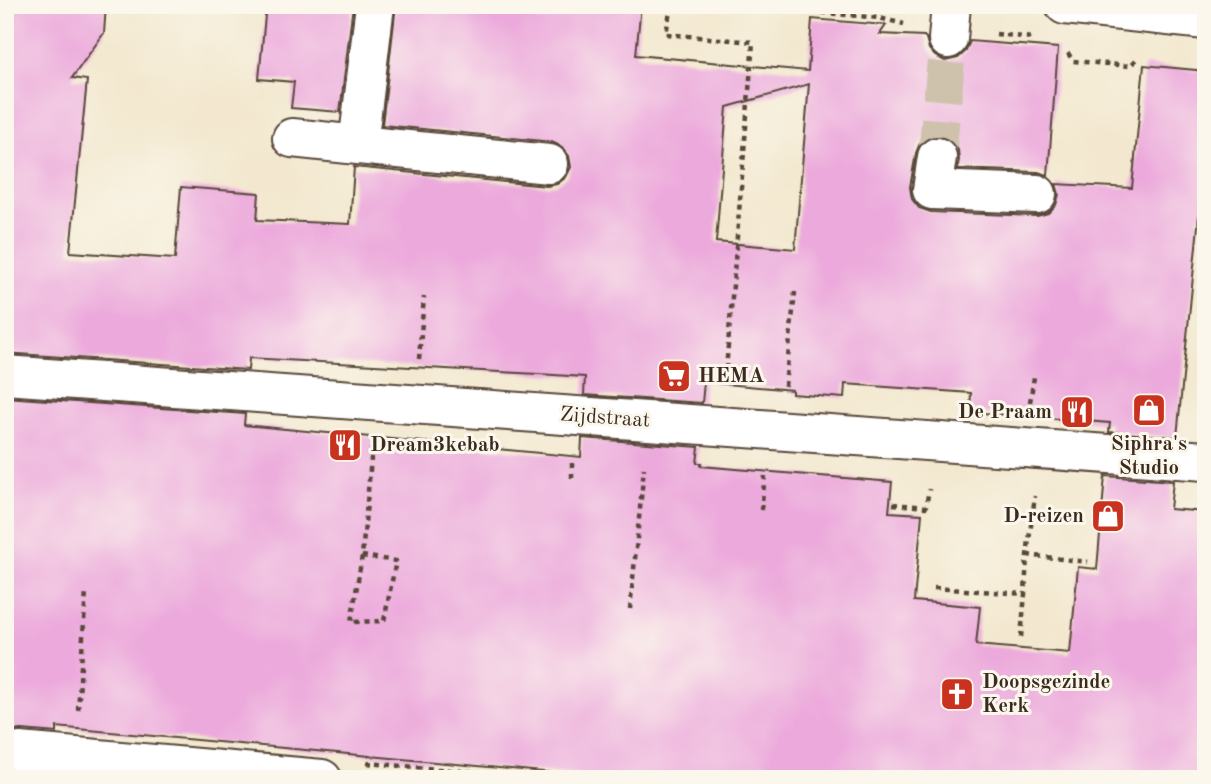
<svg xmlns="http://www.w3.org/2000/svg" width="1211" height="784" font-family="'Old Standard TT',serif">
	<rect width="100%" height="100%" fill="#fbf7ec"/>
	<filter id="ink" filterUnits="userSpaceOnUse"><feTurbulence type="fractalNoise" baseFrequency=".0143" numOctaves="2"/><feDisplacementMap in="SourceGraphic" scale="14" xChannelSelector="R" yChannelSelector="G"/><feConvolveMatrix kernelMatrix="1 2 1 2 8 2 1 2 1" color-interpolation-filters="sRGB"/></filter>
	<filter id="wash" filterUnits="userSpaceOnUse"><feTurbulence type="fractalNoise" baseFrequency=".00686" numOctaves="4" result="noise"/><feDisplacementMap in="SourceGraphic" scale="28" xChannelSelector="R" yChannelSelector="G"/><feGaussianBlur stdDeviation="1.57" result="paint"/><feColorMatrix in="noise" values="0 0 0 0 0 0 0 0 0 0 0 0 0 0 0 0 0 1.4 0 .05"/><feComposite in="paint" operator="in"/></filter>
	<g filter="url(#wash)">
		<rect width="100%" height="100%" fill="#f3e8cf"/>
		<g id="blocks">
			<path fill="#ecaadc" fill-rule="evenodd" d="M 5,5 L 106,5 L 104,33 L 72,78 L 87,80 L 70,252 L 175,259 L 181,187 L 259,193 L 257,220 L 350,224 L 354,167 L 547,186 L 557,184 L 566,177 L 571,167 L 569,156 L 562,147 L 552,142 L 382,125 L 396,5 L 641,5 L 636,55 L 808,71 L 812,19 L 886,25 L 880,34 L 924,36 L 926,38 L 929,49 L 935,56 L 945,61 L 958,58 L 966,51 L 970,41 L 1058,48 L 1048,175 L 1038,172 L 957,169 L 959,160 L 958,150 L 951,140 L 941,136 L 930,136 L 920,143 L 916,153 L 910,187 L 912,199 L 919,208 L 931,212 L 1037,216 L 1048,213 L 1056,205 L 1059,194 L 1056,184 L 1132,188 L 1144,65 L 1206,71 L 1206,216 L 1199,216 L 1177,437 L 1109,432 L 1110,423 L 970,412 L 971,393 L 845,384 L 844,398 L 792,394 L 792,390 L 704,382 L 702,403 L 584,395 L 585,377 L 538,374 L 249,358 L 248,370 L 5,353 ZM 809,84 L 795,249 L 716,242 L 727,107 Z
				M 266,5 L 353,5 L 340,112 L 291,108 L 294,82 L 259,79 Z
				M 5,397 L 245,414 L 244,425 L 581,457 L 582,438 L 699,447 L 697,463 L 702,463 L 701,466 L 892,482 L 889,512 L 922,514 L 914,601 L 980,607 L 976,645 L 1070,653 L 1078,567 L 1097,569 L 1105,476 L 1173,481 L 1170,509 L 1206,512 L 1206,779 L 619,779 L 57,727 L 57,733 L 22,730 L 5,731 Z"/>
		</g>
	</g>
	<g filter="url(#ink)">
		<use href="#blocks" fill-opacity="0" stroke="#574639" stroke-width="2"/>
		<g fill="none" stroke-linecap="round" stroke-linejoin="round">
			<path stroke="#cec2ac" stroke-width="38" stroke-dasharray="38 19" stroke-linecap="butt" d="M 937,157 L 948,39"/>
			<g stroke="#574639" stroke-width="42">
				<path id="minor" d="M 375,5 L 358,145 L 549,164
					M 1065,5 L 1206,20
					M 948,39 L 951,5
					M 292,138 L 358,145
					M 937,157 L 932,190 L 1037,194
					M 5,375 L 1206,461
					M 20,752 L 322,779"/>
			</g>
			<path stroke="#574639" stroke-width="4.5" stroke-dasharray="5 5" stroke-linecap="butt" d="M 671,5 L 666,34 L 753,42 L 725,382
				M 742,5 L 879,18 L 904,24
				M 996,34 L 1033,38
				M 1068,53 L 1073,61 L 1130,66 L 1136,60
				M 419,359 L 424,297
				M 785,386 L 795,292
				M 1030,402 L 1034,377
				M 572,478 L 572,461
				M 893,504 L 926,507 L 929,489
				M 761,510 L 765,476
				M 1027,555 L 1088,562
				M 362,556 L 396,561 L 384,621 L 351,622 L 362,556 L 372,448
				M 934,588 L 1025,594
				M 630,609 L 644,468
				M 1021,637 L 1025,594 L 1027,555 L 1035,496
				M 78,710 L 86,592
				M 367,763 L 557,779"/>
			<use href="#minor" stroke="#fff" stroke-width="38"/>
		</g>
	</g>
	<defs>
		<g id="supermarket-square" transform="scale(1.75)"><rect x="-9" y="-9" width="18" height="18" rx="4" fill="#c8321e" stroke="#fbf7ec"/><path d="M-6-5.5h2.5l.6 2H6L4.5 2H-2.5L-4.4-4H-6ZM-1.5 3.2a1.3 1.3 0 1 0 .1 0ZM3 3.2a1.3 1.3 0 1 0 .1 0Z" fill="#fff"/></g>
		<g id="shop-square" transform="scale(1.75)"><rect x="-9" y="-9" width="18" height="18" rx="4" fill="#c8321e" stroke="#fbf7ec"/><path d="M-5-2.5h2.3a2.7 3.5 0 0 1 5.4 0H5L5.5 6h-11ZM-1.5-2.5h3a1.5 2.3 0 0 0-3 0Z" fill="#fff"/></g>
		<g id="restaurant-square" transform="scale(1.75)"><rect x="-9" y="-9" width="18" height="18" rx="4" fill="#c8321e" stroke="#fbf7ec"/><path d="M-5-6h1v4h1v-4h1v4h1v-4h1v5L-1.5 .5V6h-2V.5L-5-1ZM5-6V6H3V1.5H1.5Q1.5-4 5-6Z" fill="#fff"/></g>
		<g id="church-square" transform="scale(1.75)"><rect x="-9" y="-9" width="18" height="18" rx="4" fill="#c8321e" stroke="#fbf7ec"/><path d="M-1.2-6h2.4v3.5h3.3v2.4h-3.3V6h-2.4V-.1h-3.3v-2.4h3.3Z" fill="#fff"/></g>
	</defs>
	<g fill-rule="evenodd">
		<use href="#supermarket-square" x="674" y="376"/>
		<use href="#shop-square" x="1149" y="410"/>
		<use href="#restaurant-square" x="1077" y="412"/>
		<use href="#restaurant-square" x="345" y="445"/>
		<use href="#shop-square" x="1108" y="516"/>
		<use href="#church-square" x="957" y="694"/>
	</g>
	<g text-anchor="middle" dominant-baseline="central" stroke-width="6" stroke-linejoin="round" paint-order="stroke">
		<g font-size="21" font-weight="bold" fill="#3b2a1e" stroke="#fbf7ec" text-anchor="start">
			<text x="698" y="376">HEMA</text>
			<text x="1052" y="412" text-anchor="end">De Praam</text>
			<text x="1149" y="444" text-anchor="middle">Siphra's<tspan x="1149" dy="24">Studio</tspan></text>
			<text x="370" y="445">Dream3kebab</text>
			<text x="1084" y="516" text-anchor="end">D-reizen</text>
			<text x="982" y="682">Doopsgezinde<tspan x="982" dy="24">Kerk</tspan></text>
		</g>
		<g font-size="21" fill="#3b2a1e" stroke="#fbf7ec">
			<text transform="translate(605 418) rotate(4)">Zijdstraat</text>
		</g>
	</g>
	<rect width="1211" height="784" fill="none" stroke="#fbf7ec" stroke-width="28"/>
</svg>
